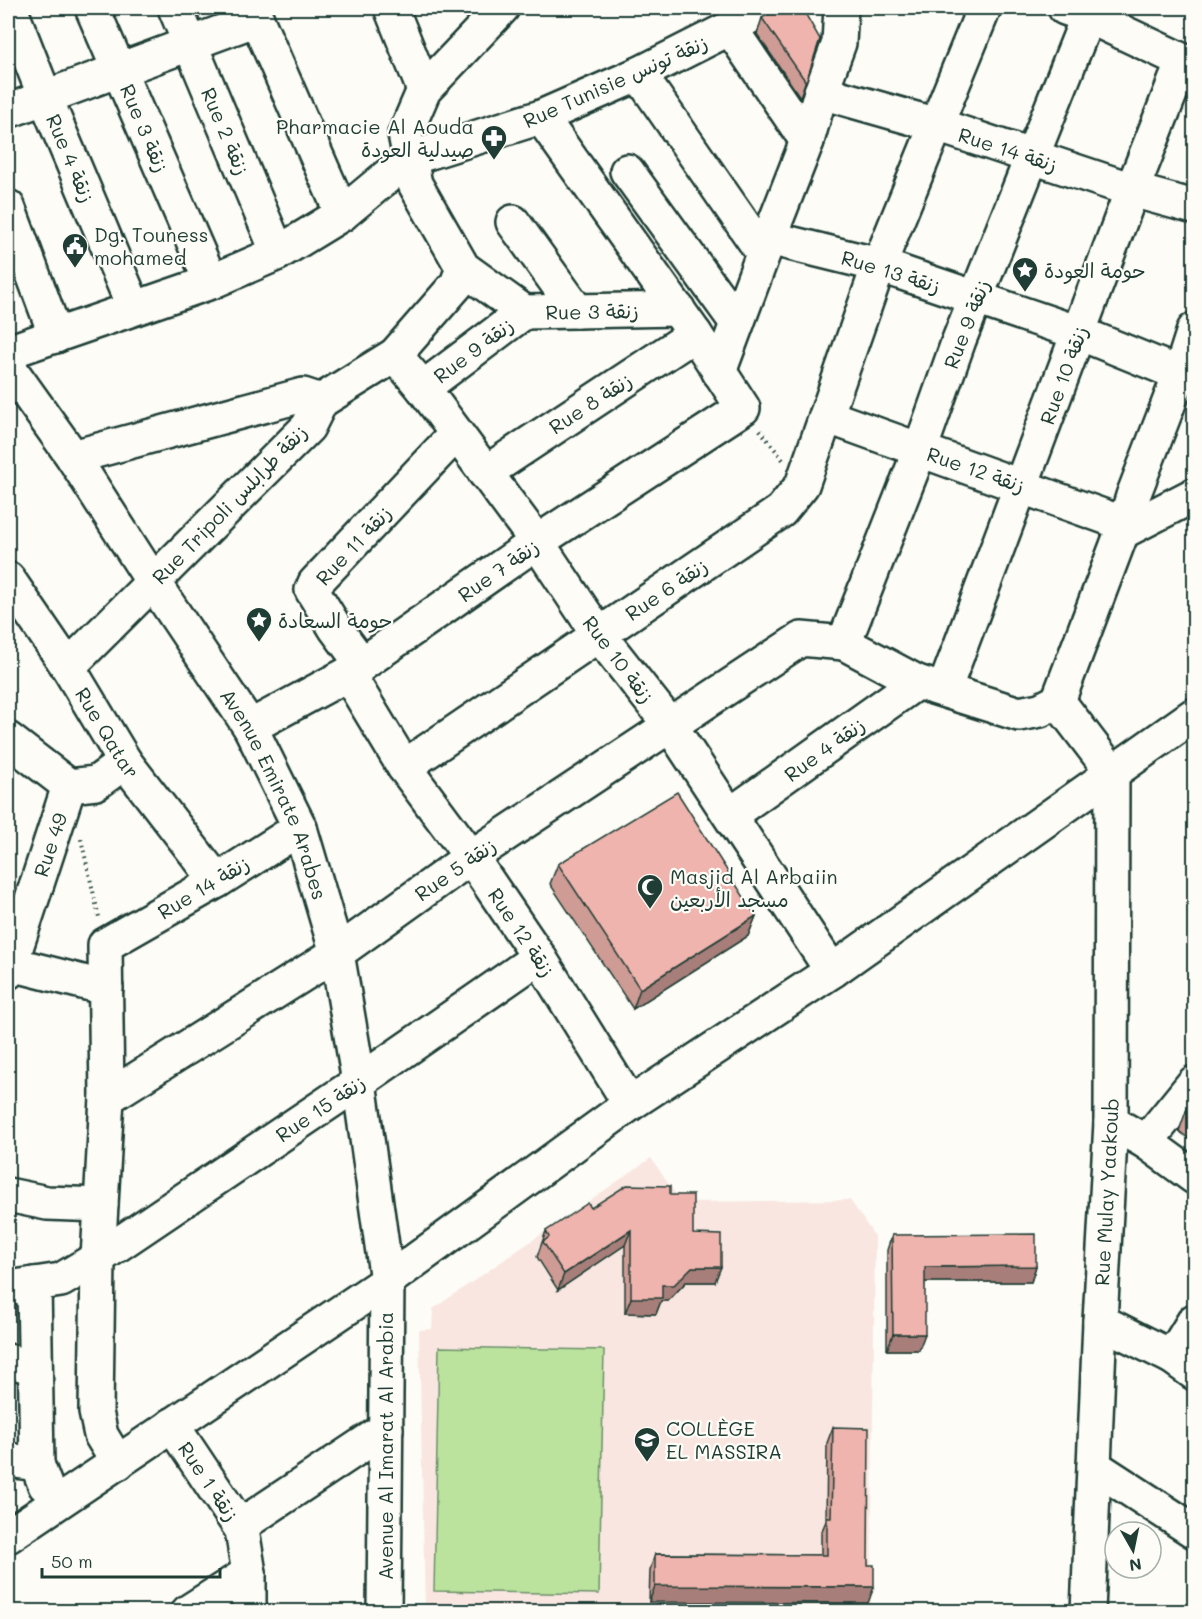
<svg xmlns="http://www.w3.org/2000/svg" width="1202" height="1619" font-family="Mali,'Playpen Sans Arabic',sans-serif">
	<rect width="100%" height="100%" fill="#fdfcf7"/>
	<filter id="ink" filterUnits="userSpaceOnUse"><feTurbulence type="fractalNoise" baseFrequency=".0167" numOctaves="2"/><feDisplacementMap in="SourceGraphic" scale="12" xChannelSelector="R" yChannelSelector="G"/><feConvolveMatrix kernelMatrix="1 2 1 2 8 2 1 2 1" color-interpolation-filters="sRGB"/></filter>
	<g filter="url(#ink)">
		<path fill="#f9e6e1" d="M 651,1158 L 681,1202 L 850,1200 L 875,1237 L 871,1606 L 1073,1611 L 425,1611 L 419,1330 L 432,1329 L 433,1309 Z"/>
		<path fill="#bbe39e" stroke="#6d9069" stroke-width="1.5" d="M 439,1347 L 604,1350 L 599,1594 L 434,1591 Z"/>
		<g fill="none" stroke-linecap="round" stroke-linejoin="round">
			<g stroke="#1f3d34" stroke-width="38">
				<g id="minor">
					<path d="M 10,8 L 45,97 L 134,308"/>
					<path d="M 92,8 L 211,282"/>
					<path d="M 175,8 L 278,253"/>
					<path d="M 252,8 L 342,214"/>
					<path d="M 391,8 L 424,90"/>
					<path d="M 502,8 L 424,90 L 405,134 L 415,184 L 463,268 L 524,312 L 678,309"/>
					<path d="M 1065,8 L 1088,16 L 1194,66"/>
					<path d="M 730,28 L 807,141"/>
					<path d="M 639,74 L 763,253"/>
					<path d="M 821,92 L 937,125 L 1132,190 L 1194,207"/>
					<path d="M 8,111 L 257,19"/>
					<path d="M 627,171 L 737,323"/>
					<path d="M 8,207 L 56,336"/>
					<path d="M 513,222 L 577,311"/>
					<path d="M 769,238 L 879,265 L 1079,333 L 1180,374"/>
					<path d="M 8,352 L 211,282 L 278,253 L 342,214 L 408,159 L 541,117 L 639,74 L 730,28 L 764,8"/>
					<path d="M 395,355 L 423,388 L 537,542 L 599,635 L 670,725 L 832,971"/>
					<path id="s1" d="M 8,366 L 73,457 L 153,582 L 250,727 L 300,828 L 337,953 L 359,1082 L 387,1281 L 384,1612"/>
					<path d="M 719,372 L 769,238 L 807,141 L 821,92 L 839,43 L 841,8"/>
					<path d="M 423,388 L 524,312"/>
					<path d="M 826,416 L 1125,524"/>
					<path d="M 73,457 L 303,395 L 321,401"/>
					<path d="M 485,473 L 695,334"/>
					<path d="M 1122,532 L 1194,495"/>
					<path id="s2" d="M 8,579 L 68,667 L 125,762 L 217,881"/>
					<path d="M 844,643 L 920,450 L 959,340 L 1088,16 L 1094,8"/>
					<path d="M 362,664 L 336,629 L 312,590 L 315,583 L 456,434"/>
					<path d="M 68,667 L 308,427 L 321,401 L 395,355 L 457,284 L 463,268"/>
					<path d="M 348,674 L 404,767 L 471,857 L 539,957 L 630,1104"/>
					<path d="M 944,690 L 1132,190 L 1183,61"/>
					<path d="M 1058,701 L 1122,532 L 1133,496 L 1180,374 L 1194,330"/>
					<path d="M 250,727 L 348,674 L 537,542 L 743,408 L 695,334 L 541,117"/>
					<path d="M 8,739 L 69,786 L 96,783 L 125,762"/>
					<path d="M 404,767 L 781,511 L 802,485 L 879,265 L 984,8"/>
					<path d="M 730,815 L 917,682"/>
					<path d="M 8,963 L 106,988"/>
					<path id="s3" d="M 8,972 L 69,786"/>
					<path d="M 107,1098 L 337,953 L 471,857 L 801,639 L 844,643 L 917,682 L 1019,714 L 1040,710 L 1058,701 L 1112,772 L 1111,1122 L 1100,1321 L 1088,1612"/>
					<path d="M 1111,1122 L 1146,1142 L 1194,1177"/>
					<path d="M 1146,1142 L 1194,1083"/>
					<path d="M 8,1195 L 47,1203 L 101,1205"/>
					<path d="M 34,1284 L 37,1464"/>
					<path d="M 8,1288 L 61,1280 L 98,1258 L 359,1082 L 539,957"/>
					<path d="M 1100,1321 L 1172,1357 L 1194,1373"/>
					<path d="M 1172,1357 L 1194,1321"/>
					<path d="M 8,1361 L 34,1367"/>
					<path d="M 172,1425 L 242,1530 L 249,1573 L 249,1612"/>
					<path d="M 8,1460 L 37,1464 L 45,1485"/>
					<path d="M 118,1463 L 101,1435 L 96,1412 L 98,1258 L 107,1098 L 105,945 L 217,881 L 300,828"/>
					<path d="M 1094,1466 L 1194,1531"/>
					<path d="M 240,1526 L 386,1429"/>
					<path d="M 8,1536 L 387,1281 L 630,1104 L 832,971 L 1194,715"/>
					<path d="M 188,1612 L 249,1573"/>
				</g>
			</g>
			<path stroke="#1f3d34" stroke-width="4" stroke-dasharray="1.5 4.5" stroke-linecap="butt" d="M 760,430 L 783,460
				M 81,839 L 99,917"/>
			<use href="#minor" stroke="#fdfcf7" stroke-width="33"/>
		</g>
		<path fill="#ce9b95" stroke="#1f3d34" stroke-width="1.5" d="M 762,18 L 820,39 L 800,97 L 757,34 Z
			M 558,864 L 756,916 L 748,936 L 633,1009 L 550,884 Z
			M 1194,1100 L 1194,1143 L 1179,1131 L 1186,1111 Z
			M 591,1208 L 693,1234 L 715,1282 L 686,1282 L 668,1301 L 661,1301 L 656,1314 L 625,1313 L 625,1245 L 558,1290 L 537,1257 L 546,1231 Z
			M 892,1235 L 1036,1266 L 1031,1282 L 925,1282 L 919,1350 L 887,1350 L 887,1250 Z
			M 833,1427 L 868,1565 L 868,1603 L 649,1602 L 650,1570 L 655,1554 L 821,1555 L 821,1533 L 826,1521 L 827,1443 Z"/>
		<path fill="#a77e79" stroke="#1f3d34" stroke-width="1.5" d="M 756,916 L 748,936 L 633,1009 L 640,989 Z
			M 631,1230 L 625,1245 L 558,1290 L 564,1274 Z
			M 1036,1266 L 1031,1282 L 919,1282 L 925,1267 Z
			M 692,1267 L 721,1267 L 715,1282 L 686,1282 L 668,1301 L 661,1301 L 656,1314 L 625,1313 L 631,1298 L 662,1285 Z
			M 893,1334 L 925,1334 L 919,1350 L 887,1350 Z
			M 655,1586 L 874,1587 L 868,1603 L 649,1602 Z"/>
		<path fill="#efb4ad" stroke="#1f3d34" stroke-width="1.5" d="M 778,8 L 802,8 L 820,39 L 806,82 L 762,18 Z
			M 677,792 L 756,916 L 640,989 L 558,864 Z
			M 1194,1100 L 1194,1117 L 1186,1111 Z
			M 627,1185 L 670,1186 L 670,1195 L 693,1195 L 693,1234 L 721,1235 L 721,1267 L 692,1267 L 674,1285 L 662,1285 L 662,1298 L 631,1298 L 631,1230 L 564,1274 L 543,1242 L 549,1237 L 546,1231 L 588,1203 L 591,1208 Z
			M 1036,1234 L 1036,1266 L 925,1267 L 925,1334 L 893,1334 L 892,1235 Z
			M 833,1427 L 869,1428 L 868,1565 L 874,1565 L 874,1587 L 655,1586 L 655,1554 L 827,1555 L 827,1518 L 831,1518 Z"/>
	</g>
	<defs>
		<g id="pharmacy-pin" transform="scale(1.35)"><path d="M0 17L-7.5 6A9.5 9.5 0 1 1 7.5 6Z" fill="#1f3d34" stroke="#fdfcf7"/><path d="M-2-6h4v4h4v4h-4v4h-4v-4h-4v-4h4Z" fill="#fff"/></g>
		<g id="civic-pin" transform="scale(1.35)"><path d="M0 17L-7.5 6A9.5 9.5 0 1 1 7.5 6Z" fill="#1f3d34" stroke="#fdfcf7"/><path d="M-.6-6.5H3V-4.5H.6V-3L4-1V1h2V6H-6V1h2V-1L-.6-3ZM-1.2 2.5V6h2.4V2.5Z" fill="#fff"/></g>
		<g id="sight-pin" transform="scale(1.35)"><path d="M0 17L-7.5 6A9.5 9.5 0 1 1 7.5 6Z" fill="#1f3d34" stroke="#fdfcf7"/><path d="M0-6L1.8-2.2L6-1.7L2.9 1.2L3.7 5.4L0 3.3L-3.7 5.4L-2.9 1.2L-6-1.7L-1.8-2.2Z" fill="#fff"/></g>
		<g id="mosque-pin" transform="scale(1.35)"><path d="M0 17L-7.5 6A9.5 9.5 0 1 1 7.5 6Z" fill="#1f3d34" stroke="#fdfcf7"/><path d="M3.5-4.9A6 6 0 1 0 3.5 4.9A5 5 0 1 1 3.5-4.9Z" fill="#fff"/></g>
		<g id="school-pin" transform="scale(1.35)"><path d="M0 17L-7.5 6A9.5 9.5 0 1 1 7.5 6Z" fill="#1f3d34" stroke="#fdfcf7"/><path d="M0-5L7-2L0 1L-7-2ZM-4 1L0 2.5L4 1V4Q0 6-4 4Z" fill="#fff"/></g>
	</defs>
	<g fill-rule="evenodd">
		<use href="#pharmacy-pin" x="494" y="138"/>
		<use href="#civic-pin" x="75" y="246"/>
		<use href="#sight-pin" x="1025" y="270"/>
		<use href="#sight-pin" x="259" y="620"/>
		<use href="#mosque-pin" x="650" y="887"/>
		<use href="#school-pin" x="647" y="1440"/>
	</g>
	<g text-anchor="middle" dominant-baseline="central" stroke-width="4.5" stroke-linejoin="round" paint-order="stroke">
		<g font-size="20" fill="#1f3d34" stroke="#fdfcf7">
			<text transform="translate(615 81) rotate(-24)">Rue Tunisie زنقة تونس</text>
			<text transform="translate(145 128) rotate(67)">Rue 3 زنقة</text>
			<text transform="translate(226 131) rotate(67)">Rue 2 زنقة</text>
			<text transform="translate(1008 149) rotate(18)">Rue 14 زنقة</text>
			<text transform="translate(71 158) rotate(67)">Rue 4 زنقة</text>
			<text transform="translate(891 271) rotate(17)">Rue 13 زنقة</text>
			<text transform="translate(592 311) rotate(-1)">Rue 3 زنقة</text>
			<text transform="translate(966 324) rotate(-69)">Rue 9 زنقة</text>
			<text transform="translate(473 350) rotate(-37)">Rue 9 زنقة</text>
			<text transform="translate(1063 375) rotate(-70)">Rue 10 زنقة</text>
			<text transform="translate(590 403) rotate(-33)">Rue 8 زنقة</text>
			<text transform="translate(976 469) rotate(19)">Rue 12 زنقة</text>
			<text transform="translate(229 504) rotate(-46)">Rue Tripoli زنقة طرابلس</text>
			<text transform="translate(353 545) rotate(-47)">Rue 11 زنقة</text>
			<text transform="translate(498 570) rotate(-35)">Rue 7 زنقة</text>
			<text transform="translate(666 589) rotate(-34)">Rue 6 زنقة</text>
			<text transform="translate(619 659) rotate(53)">Rue 10 زنقة</text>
			<text stroke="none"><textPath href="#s2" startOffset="183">Rue Qatar</textPath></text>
			<text transform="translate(824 749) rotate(-36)">Rue 4 زنقة</text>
			<text stroke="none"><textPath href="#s1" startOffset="506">Avenue Emirate Arabes</textPath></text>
			<text stroke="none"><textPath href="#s3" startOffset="134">Rue 49</textPath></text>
			<text transform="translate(455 869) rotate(-35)">Rue 5 زنقة</text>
			<text transform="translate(203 887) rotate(-31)">Rue 14 زنقة</text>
			<text transform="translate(522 932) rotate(56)">Rue 12 زنقة</text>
			<text transform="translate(320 1108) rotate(-34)">Rue 15 زنقة</text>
			<text transform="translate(1106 1192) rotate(-87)">Rue Mulay Yaakoub</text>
			<text transform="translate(385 1446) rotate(-90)">Avenue Al Imarat Al Arabia</text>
			<text transform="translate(209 1481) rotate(56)">Rue 1 زنقة</text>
		</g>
		<g font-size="20" fill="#1f3d34" stroke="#fdfcf7" text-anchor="start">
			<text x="474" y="126" text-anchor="end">Pharmacie Al Aouda<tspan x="474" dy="23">صيدلية العودة</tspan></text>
			<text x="94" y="234">Dg. Touness<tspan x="94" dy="23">mohamed</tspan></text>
			<text x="1044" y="270">حومة العودة</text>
			<text x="278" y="620">حومة السعادة</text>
			<text x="670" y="876">Masjid Al Arbaiin<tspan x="670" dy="23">مسجد الأربعين</tspan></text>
			<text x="666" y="1428">COLLÈGE<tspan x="666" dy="23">EL MASSIRA</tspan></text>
		</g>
	</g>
	<rect width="1202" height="1619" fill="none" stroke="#fdfcf7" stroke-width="30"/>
	<rect x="15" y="15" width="1172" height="1589" fill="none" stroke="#1f3d34" stroke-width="2" filter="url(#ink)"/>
	<g transform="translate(1133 1550) rotate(171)"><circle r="28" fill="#fdfcf7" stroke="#a4b0a9" stroke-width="1.5"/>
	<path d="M0-4.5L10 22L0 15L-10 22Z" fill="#1f3d34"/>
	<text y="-9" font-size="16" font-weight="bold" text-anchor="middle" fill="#1f3d34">N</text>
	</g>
	<path d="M42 1568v9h178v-9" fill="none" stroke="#1f3d34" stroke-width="3"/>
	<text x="51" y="1568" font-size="18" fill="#1f3d34" stroke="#fdfcf7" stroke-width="4.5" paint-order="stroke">50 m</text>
</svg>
